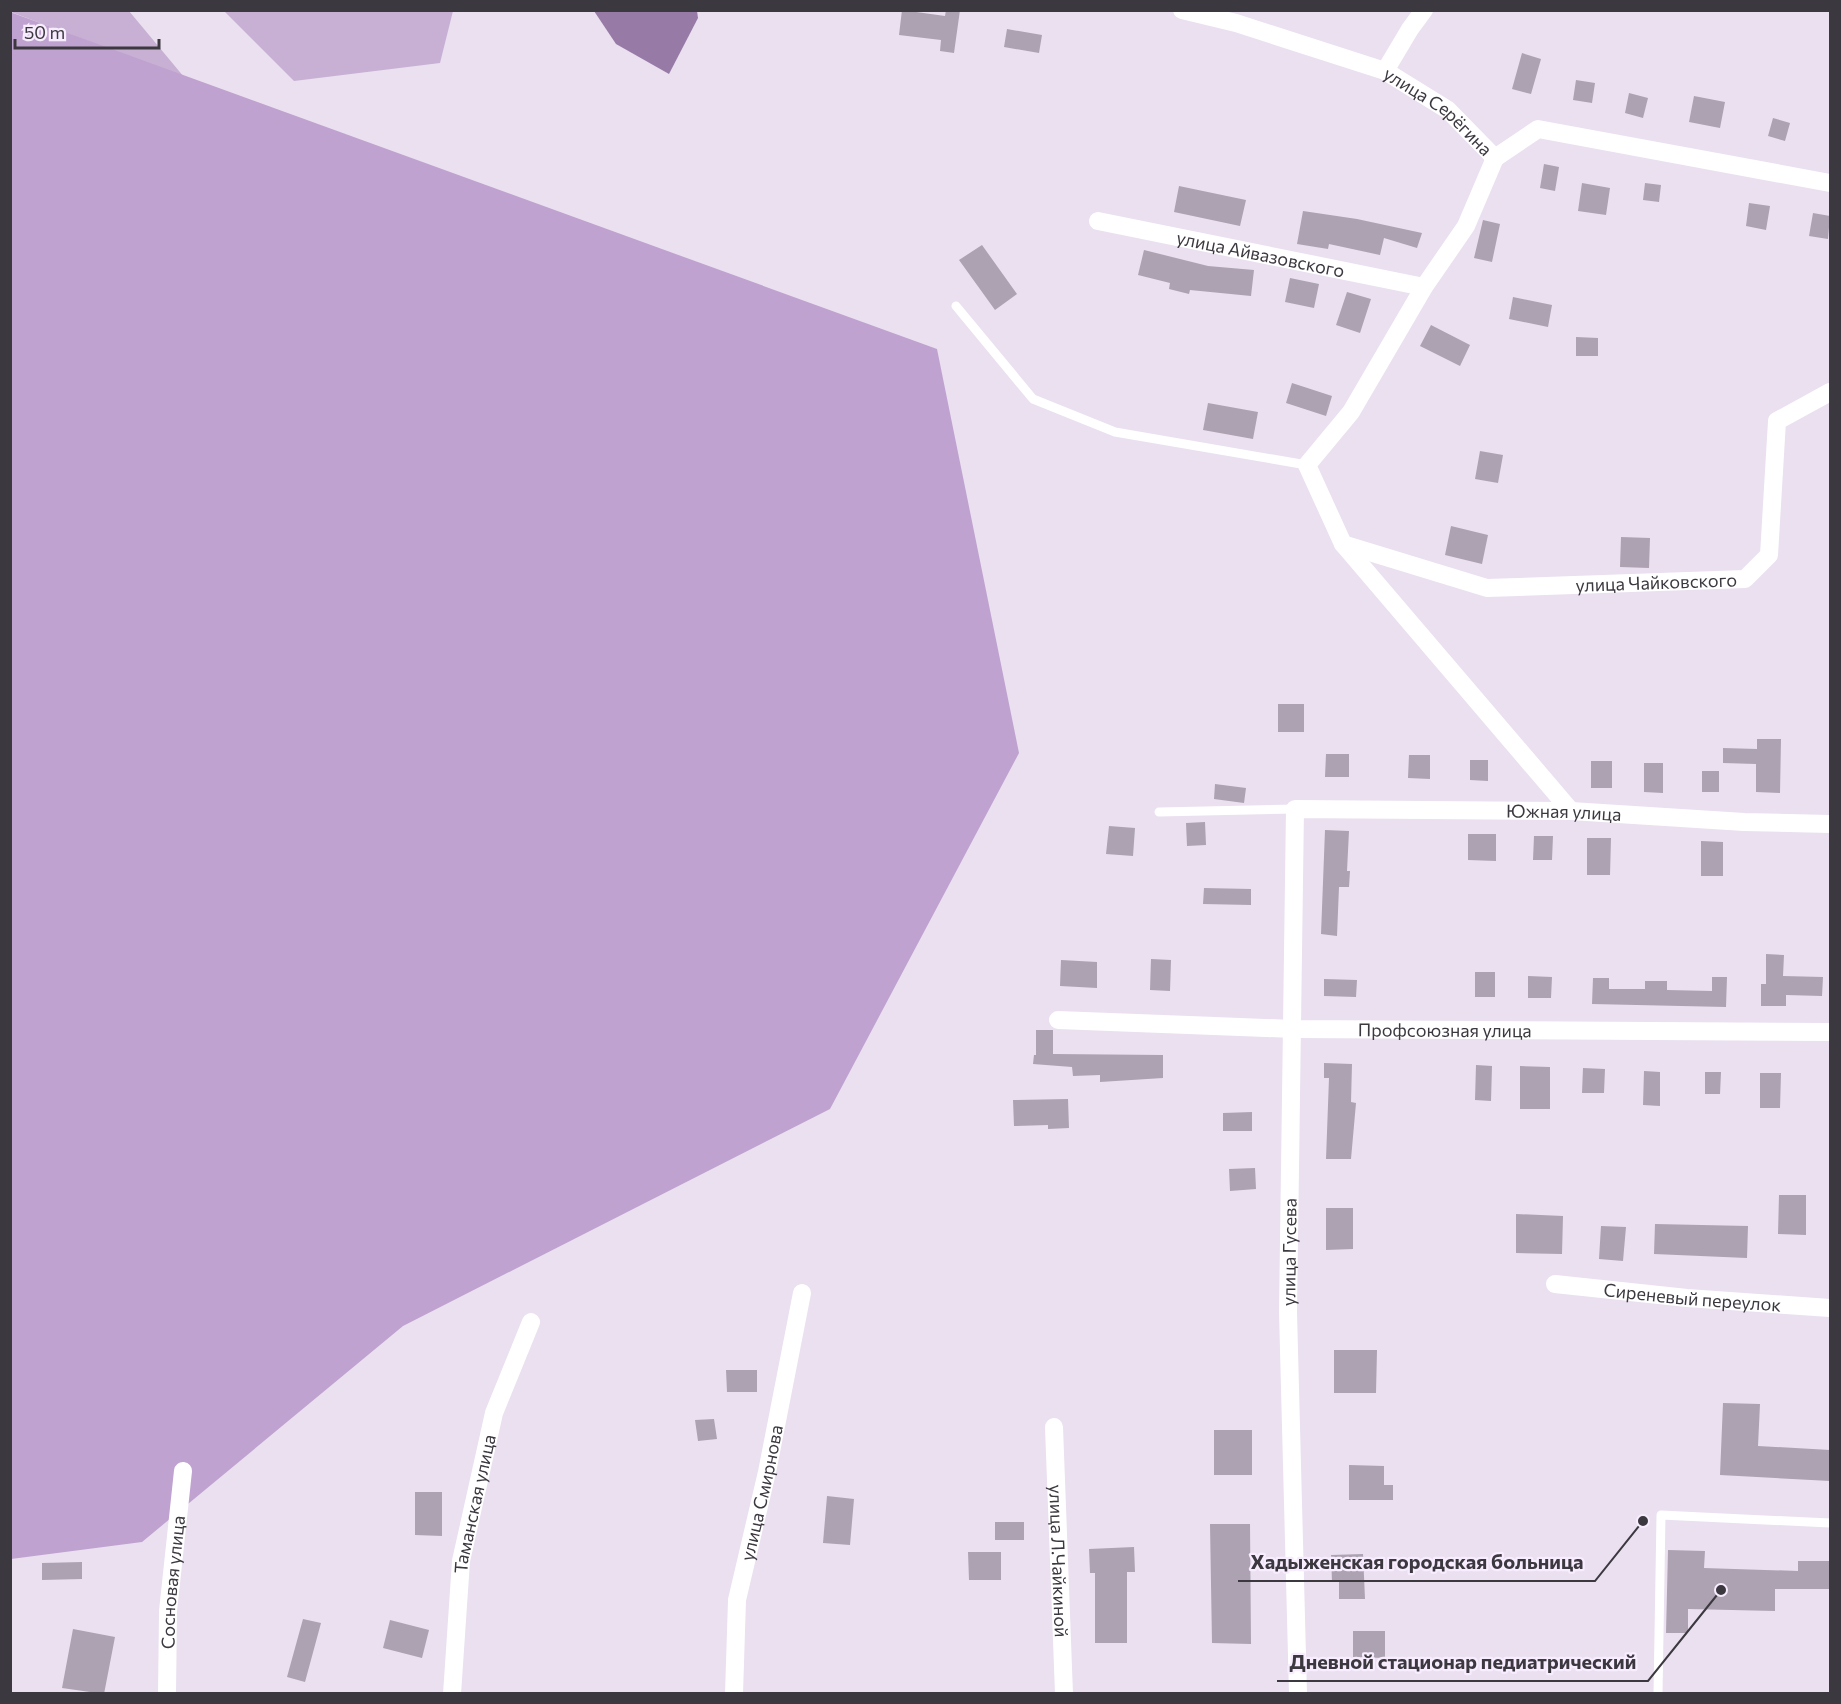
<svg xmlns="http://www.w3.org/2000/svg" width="1841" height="1704" font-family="Commissioner,sans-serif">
	<rect width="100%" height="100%" fill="#eae0f0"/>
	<path fill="#c7b0d3" d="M 10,11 L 129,11 L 184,77 L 11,12 Z
		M 224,11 L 453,11 L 440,63 L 294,81 Z"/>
	<path fill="#bfa2cf" d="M 10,12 L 937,349 L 1019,753 L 830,1109 L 403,1326 L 142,1542 L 11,1559 Z"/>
	<path fill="#977ba6" d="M 594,11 L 697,11 L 698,18 L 669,74 L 616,44 Z"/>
	<path fill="#aca2b1" d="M 902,10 L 945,16 L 946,10 L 960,10 L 954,53 L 940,51 L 941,40 L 899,35 Z
		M 1007,29 L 1042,35 L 1039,53 L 1004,47 Z
		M 1522,53 L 1541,59 L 1531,94 L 1512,89 Z
		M 1576,80 L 1595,83 L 1592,103 L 1573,100 Z
		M 1629,93 L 1648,98 L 1643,118 L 1625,113 Z
		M 1694,96 L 1725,102 L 1720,128 L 1689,122 Z
		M 1773,118 L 1790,123 L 1785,141 L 1768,136 Z
		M 1544,164 L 1559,167 L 1555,191 L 1540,188 Z
		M 1582,183 L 1610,188 L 1606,215 L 1578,211 Z
		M 1645,183 L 1661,185 L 1659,202 L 1643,200 Z
		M 1179,186 L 1246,200 L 1240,226 L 1174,212 Z
		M 1749,203 L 1770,206 L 1766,230 L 1746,226 Z
		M 1303,211 L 1357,219 L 1422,233 L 1417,248 L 1384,238 L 1380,255 L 1329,244 L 1328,249 L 1297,244 Z
		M 1813,213 L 1830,216 L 1828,239 L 1809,236 Z
		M 1483,220 L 1500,224 L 1492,262 L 1474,258 Z
		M 982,245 L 1017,294 L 995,310 L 959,260 Z
		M 1144,250 L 1208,266 L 1254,270 L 1251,296 L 1190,290 L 1189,294 L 1169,289 L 1170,283 L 1138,275 Z
		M 1290,278 L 1319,284 L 1314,308 L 1285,302 Z
		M 1347,292 L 1371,299 L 1360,333 L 1336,325 Z
		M 1513,297 L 1552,305 L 1548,327 L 1509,319 Z
		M 1431,325 L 1470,345 L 1460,366 L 1420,346 Z
		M 1576,337 L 1598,338 L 1598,356 L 1576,356 Z
		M 1292,383 L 1332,396 L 1326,416 L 1286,403 Z
		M 1208,403 L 1258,412 L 1253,439 L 1203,430 Z
		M 1480,451 L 1503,455 L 1498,483 L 1475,479 Z
		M 1451,526 L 1488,535 L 1482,564 L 1445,555 Z
		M 1621,537 L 1650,538 L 1649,568 L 1620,567 Z
		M 1278,704 L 1304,704 L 1304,732 L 1278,732 Z
		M 1757,739 L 1781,739 L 1780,793 L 1756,792 L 1756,764 L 1723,763 L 1723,748 L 1757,749 Z
		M 1326,754 L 1349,754 L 1349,777 L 1325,777 Z
		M 1409,755 L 1430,755 L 1430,779 L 1408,778 Z
		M 1470,760 L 1488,760 L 1488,781 L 1470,780 Z
		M 1591,761 L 1612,761 L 1612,788 L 1591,788 Z
		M 1644,763 L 1663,763 L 1663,793 L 1644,792 Z
		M 1702,771 L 1719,771 L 1719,792 L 1702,792 Z
		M 1215,784 L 1246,788 L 1244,803 L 1214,799 Z
		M 1205,822 L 1206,845 L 1187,846 L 1186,823 Z
		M 1109,826 L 1135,828 L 1133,856 L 1106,854 Z
		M 1325,830 L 1349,831 L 1347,871 L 1350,871 L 1349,887 L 1339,887 L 1337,936 L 1321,934 Z
		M 1468,834 L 1496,834 L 1496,861 L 1468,860 Z
		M 1534,836 L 1553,836 L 1552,860 L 1533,860 Z
		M 1587,838 L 1611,838 L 1610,875 L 1587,875 Z
		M 1701,841 L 1723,842 L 1723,876 L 1701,876 Z
		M 1204,888 L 1251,889 L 1251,905 L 1203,904 Z
		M 1766,954 L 1784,955 L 1783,976 L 1823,977 L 1822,996 L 1786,995 L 1786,1006 L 1761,1006 L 1761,984 L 1766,984 Z
		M 1151,959 L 1171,960 L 1170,991 L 1150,990 Z
		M 1061,960 L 1097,962 L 1097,988 L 1060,986 Z
		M 1475,972 L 1495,972 L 1495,997 L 1475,997 Z
		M 1528,976 L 1552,977 L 1551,998 L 1528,998 Z
		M 1712,977 L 1727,977 L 1726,1007 L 1592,1004 L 1593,978 L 1609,978 L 1609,989 L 1645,989 L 1645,981 L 1667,981 L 1667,990 L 1712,991 Z
		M 1324,979 L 1357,980 L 1356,997 L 1324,996 Z
		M 1036,1030 L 1053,1030 L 1053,1054 L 1163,1055 L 1163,1078 L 1100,1082 L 1100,1075 L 1073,1076 L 1072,1067 L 1033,1064 L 1034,1055 L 1036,1055 Z
		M 1324,1063 L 1352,1064 L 1351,1102 L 1356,1103 L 1351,1159 L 1326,1159 L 1329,1078 L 1324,1078 Z
		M 1476,1065 L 1492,1066 L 1491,1101 L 1475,1100 Z
		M 1520,1066 L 1550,1067 L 1550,1109 L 1520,1109 Z
		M 1583,1068 L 1605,1069 L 1604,1093 L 1582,1093 Z
		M 1644,1071 L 1660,1072 L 1660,1106 L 1643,1105 Z
		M 1705,1072 L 1721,1072 L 1720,1094 L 1705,1094 Z
		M 1760,1073 L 1781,1073 L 1780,1108 L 1760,1108 Z
		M 1068,1099 L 1069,1128 L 1048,1129 L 1048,1125 L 1014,1126 L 1013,1100 Z
		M 1252,1112 L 1252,1131 L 1223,1131 L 1223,1113 Z
		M 1255,1168 L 1256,1189 L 1230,1191 L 1229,1169 Z
		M 1779,1195 L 1806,1195 L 1806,1235 L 1778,1234 Z
		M 1326,1208 L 1353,1208 L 1353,1249 L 1326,1250 Z
		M 1516,1214 L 1563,1216 L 1562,1254 L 1516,1253 Z
		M 1655,1224 L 1748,1226 L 1747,1258 L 1654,1254 Z
		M 1601,1226 L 1626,1227 L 1623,1261 L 1599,1259 Z
		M 1334,1350 L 1377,1350 L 1376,1393 L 1334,1393 Z
		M 726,1370 L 757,1370 L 757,1392 L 727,1392 Z
		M 1723,1403 L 1760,1404 L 1758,1446 L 1830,1450 L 1830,1481 L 1720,1475 Z
		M 714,1419 L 717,1439 L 698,1441 L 695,1420 Z
		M 1214,1430 L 1252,1430 L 1252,1475 L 1214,1475 Z
		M 1349,1465 L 1384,1466 L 1384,1485 L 1393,1485 L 1393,1500 L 1349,1500 Z
		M 415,1492 L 442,1492 L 442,1536 L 415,1535 Z
		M 827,1496 L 854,1499 L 850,1545 L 823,1543 Z
		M 995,1522 L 1024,1522 L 1024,1540 L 995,1540 Z
		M 1210,1524 L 1250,1524 L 1251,1644 L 1212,1643 Z
		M 1134,1547 L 1135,1572 L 1127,1572 L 1127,1643 L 1095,1643 L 1095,1573 L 1090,1573 L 1089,1549 Z
		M 1668,1550 L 1705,1551 L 1704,1568 L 1798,1571 L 1798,1561 L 1830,1561 L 1830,1589 L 1775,1589 L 1775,1611 L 1688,1609 L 1688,1633 L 1666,1633 Z
		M 968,1552 L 1001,1552 L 1001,1580 L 969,1580 Z
		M 1363,1554 L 1365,1599 L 1339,1599 L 1339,1582 L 1332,1582 L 1331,1555 Z
		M 82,1562 L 82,1579 L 42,1580 L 42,1563 Z
		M 303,1619 L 321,1623 L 305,1682 L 287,1677 Z
		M 390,1620 L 429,1630 L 422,1658 L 383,1648 Z
		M 73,1629 L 115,1637 L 104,1694 L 62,1688 Z
		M 1353,1631 L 1385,1631 L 1385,1658 L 1353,1657 Z"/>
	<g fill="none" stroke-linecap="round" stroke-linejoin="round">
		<path stroke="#fff" stroke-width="9" d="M 956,306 L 1033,399 L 1115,432 L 1307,465
			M 1159,812 L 1295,809
			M 1658,1694 L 1661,1515 L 1830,1523"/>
		<g stroke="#fff" stroke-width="18">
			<path id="s1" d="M 1182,10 L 1236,23 L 1385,71 L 1448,110 L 1495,158"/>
			<path d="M 1385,71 L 1410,29 L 1424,10"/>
			<path d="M 1495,158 L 1466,226 L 1424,287 L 1351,412 L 1307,465 L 1343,544 L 1571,811"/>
			<path d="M 1495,158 L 1538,129 L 1830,183"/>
			<path id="s2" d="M 1098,221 L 1424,287"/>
			<path id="s3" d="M 1343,544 L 1487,588 L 1745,579 L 1769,555 L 1777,421 L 1830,392"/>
			<path id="s4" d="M 1058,1020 L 1294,1029 L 1830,1032"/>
			<path id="s5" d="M 1555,1284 L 1687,1298 L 1830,1308"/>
			<path id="s6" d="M 1054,1427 L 1064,1694"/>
			<path id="s7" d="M 167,1694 L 168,1611 L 183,1471"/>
			<path id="s8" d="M 452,1694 L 461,1561 L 494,1413 L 531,1322"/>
			<path id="s9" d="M 734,1694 L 737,1600 L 767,1472 L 802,1293"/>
			<path id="s10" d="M 1298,1694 L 1288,1312 L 1295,809 L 1571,811 L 1744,822 L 1830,824"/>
		</g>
	</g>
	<g text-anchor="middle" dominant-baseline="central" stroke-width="4.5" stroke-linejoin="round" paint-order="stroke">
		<g font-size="18" fill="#3c383f" stroke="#f8edfe">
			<text stroke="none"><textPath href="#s1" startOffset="279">улица Серёгина</textPath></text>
			<text stroke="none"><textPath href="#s2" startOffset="166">улица Айвазовского</textPath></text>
			<text stroke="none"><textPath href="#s3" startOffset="320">улица Чайковского</textPath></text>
			<text stroke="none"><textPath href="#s10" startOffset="1154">Южная улица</textPath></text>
			<text stroke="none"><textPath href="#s4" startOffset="387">Профсоюзная улица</textPath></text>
			<text stroke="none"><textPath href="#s10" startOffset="442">улица Гусева</textPath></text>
			<text stroke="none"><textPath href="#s5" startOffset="138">Сиреневый переулок</textPath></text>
			<text stroke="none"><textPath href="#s9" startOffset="204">улица Смирнова</textPath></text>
			<text stroke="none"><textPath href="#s8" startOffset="192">Таманская улица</textPath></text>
			<text stroke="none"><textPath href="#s6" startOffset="134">улица Л.Чайкиной</textPath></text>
			<text stroke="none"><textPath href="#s7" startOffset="112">Сосновая улица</textPath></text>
		</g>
	</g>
	<path fill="none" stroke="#3c383f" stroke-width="2" d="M1643 1521L1595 1581H1238M1721 1590L1648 1681H1277"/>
	<g fill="#3c383f" stroke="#f8edfe" stroke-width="2">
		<circle cx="1643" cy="1521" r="6"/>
		<circle cx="1721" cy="1590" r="6"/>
	</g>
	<g font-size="20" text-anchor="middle" font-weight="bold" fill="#3c383f" stroke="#f8edfe" stroke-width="4.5" stroke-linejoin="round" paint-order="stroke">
		<text x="1417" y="1569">Хадыженская городская больница</text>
		<text x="1463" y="1669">Дневной стационар педиатрический</text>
	</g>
	<rect width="1841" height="1704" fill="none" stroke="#3c383f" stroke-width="24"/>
	<path d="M15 39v9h144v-9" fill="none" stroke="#3c383f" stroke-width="3"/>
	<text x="24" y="39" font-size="18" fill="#3c383f" stroke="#f8edfe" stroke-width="4.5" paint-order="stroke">50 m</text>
</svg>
